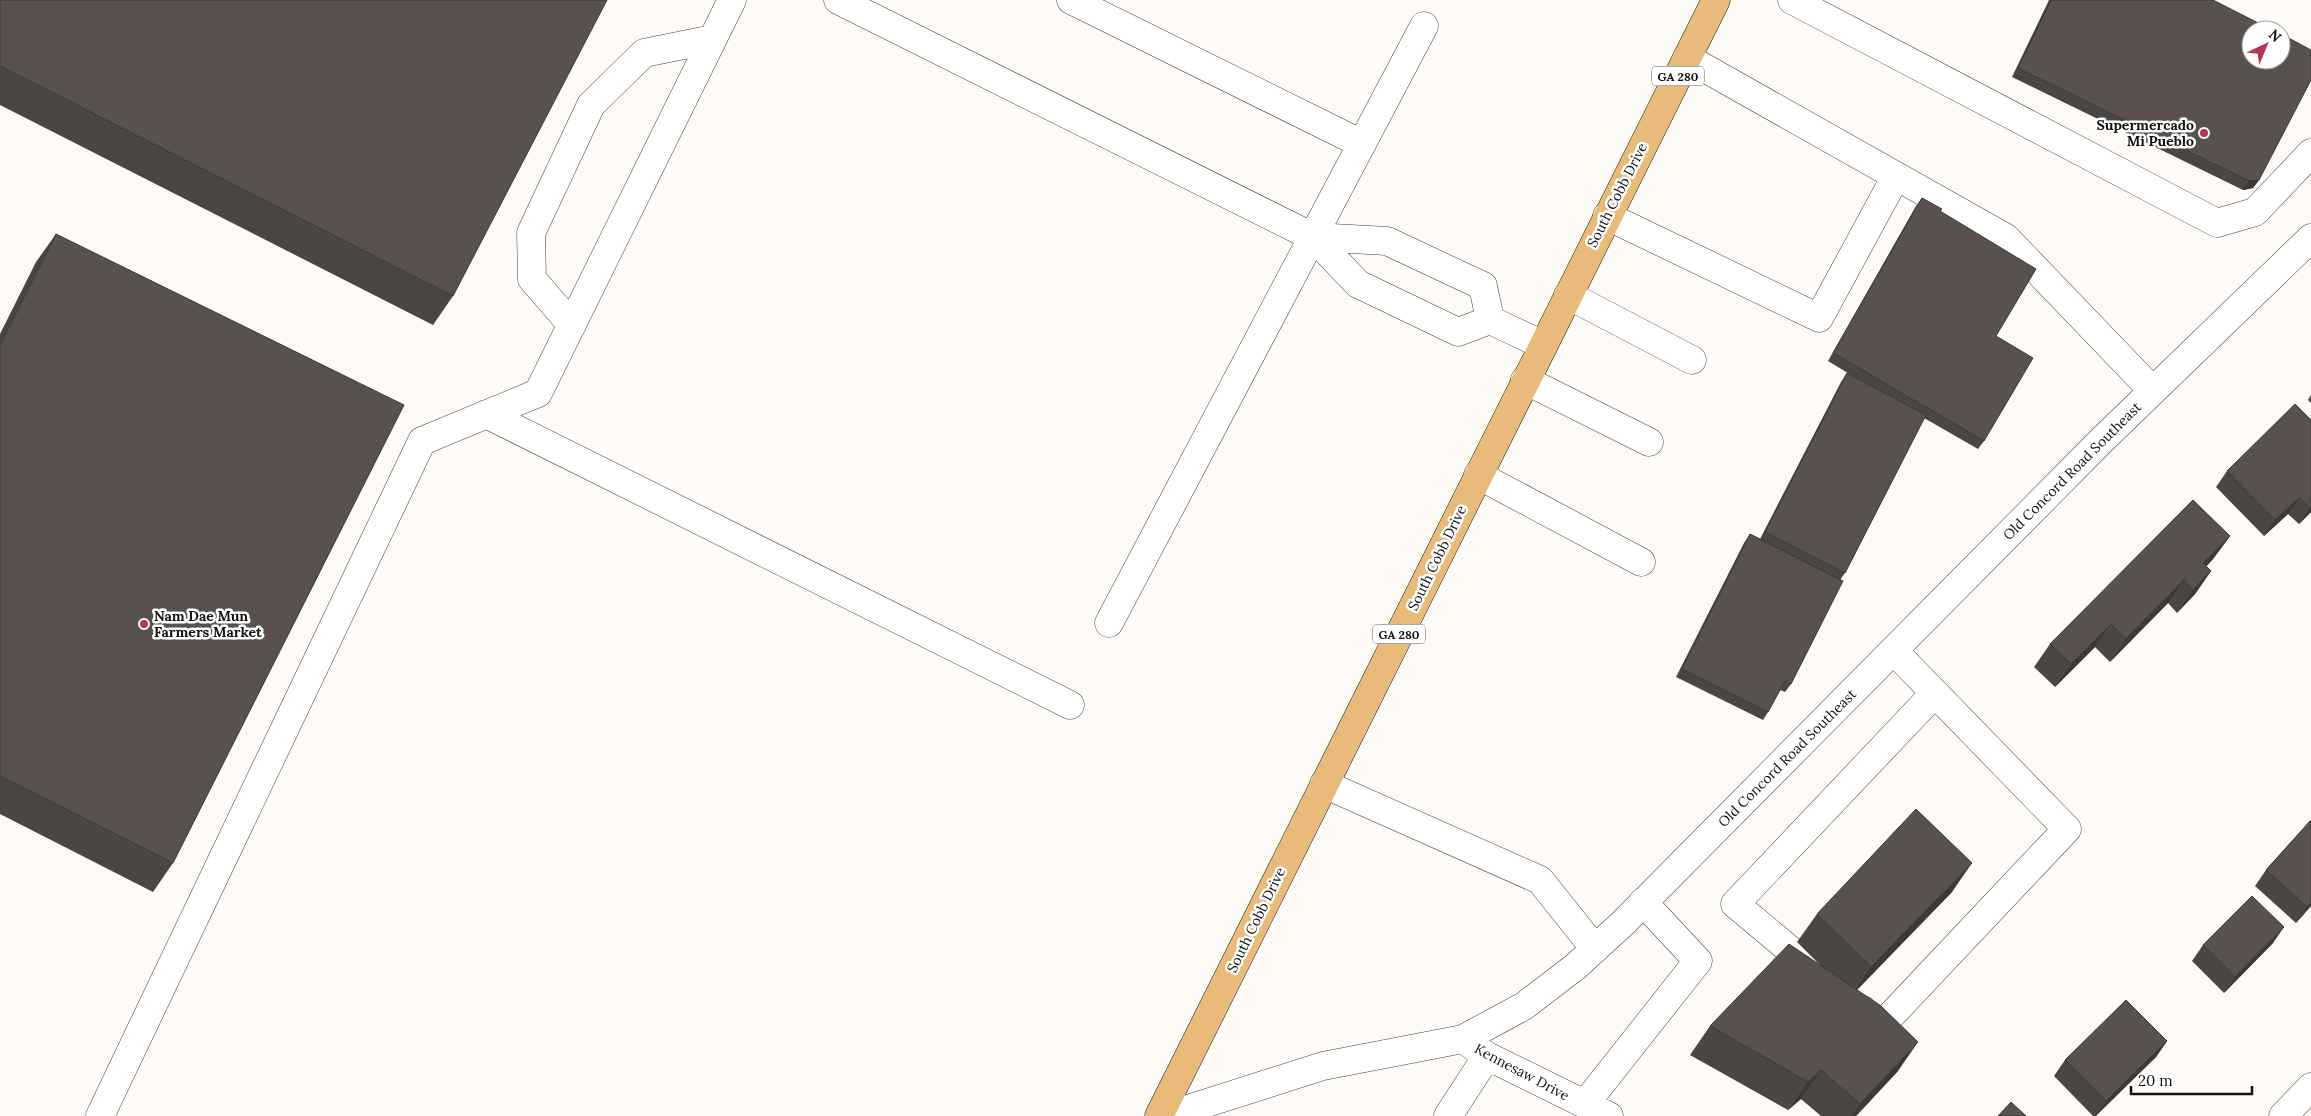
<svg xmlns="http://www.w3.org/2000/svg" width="2311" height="1116" font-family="Lora,serif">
	<rect width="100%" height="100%" fill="#fefbf6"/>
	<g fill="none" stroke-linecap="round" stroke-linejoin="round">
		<g stroke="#444" stroke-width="29">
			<path id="minor" d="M 838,0 L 1313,237 L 1358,284 L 1458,332 L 1490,320 L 1543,345
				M 1071,0 L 1362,144
				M 1792,0 L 2217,223 L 2255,212 L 2311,153
				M 1687,58 L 2006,238 L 2153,391
				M 1607,216 L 1819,318 L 1896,176
				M 1313,237 L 1387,241 L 1483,286 L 1490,320
				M 1568,295 L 1692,360
				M 572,325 L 532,279 L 531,233 L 591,105 L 644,53 L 713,39
				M 1525,380 L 1649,442
				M 486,414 L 1070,705
				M 1478,475 L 1641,562
				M 1109,623 L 1424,26
				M 1324,784 L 1540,880 L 1595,949
				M 1814,970 L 1735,904 L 1935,693
				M 1863,1010 L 1881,1026 L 2067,829 L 1894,651
				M 1463,1039 L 1487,1056 L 1609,1116
				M 1585,1104 L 1698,961 L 1643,902
				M 100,1116 L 422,441 L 538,393 L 732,0
				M 1166,1116 L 1323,1066 L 1463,1039 L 1524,1006 L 1575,967 L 1622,924 L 2102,440 L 2311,238
				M 1448,1116 L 1487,1056
				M 2283,1116 L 2311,1087"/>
		</g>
		<g stroke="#222" stroke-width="29">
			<path id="major" d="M 1159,1116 L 1716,0"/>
		</g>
		<use href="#minor" stroke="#fff" stroke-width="28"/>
		<use href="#major" stroke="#e8bb7b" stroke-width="28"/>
	</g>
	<path fill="#4c4643" d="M 0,0 L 453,296 L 433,325 L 0,105 Z
		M 2049,0 L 2213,0 L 2259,180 L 2253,188 L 2243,190 L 2012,77 Z
		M 1922,198 L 1940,211 L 1996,336 L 1984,441 L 1978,449 L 1924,418 L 1845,573 L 1840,580 L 1791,684 L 1785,692 L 1780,690 L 1768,712 L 1763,720 L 1676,677 L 1744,543 L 1750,534 L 1760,539 L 1841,382 L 1847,373 L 1861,381 L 1828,361 L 1916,206 Z
		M 56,234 L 173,863 L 153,892 L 0,814 L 0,334 L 36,262 Z
		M 2311,395 L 2311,403 L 2308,400 Z
		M 2311,420 L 2311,512 L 2299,524 L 2288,514 L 2264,536 L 2216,487 L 2227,471 Z
		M 2230,536 L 2213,559 L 2206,567 L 2211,571 L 2195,594 L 2177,613 L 2168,603 L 2110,662 L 2095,647 L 2055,687 L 2034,667 L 2050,644 Z
		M 2311,820 L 2311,906 L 2296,923 L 2255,886 L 2266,870 Z
		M 1952,892 L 1857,990 L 1898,1071 L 1856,1116 L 1821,1116 L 1801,1099 L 1788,1110 L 1690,1055 L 1710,1026 L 1820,965 L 1797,942 L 1817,914 Z
		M 2273,943 L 2224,993 L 2192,961 L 2203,945 Z
		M 2167,1041 L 2156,1057 L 2096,1116 L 2093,1116 L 2054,1076 L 2065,1060 Z"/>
	<path fill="#3e3937" d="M 2259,180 L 2253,188 L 2243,190 L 2249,181 Z
		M 2299,498 L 2288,514 L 2264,536 L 2275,520 Z
		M 2311,507 L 2311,512 L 2299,524 L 2310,508 Z
		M 2230,536 L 2213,559 L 2187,586 L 2203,563 Z
		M 2211,571 L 2195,594 L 2177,613 L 2193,590 Z
		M 2184,580 L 2168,603 L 2110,662 L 2126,639 Z
		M 2111,624 L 2095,647 L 2055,687 L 2071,664 Z
		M 1972,863 L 1952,892 L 1851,996 L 1871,967 Z
		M 2311,903 L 2311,906 L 2296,923 L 2307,907 Z
		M 2284,927 L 2273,943 L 2224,993 L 2235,977 Z
		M 2167,1041 L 2156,1057 L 2095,1116 L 2106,1101 Z
		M 1918,1042 L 1898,1071 L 1856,1116 L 1852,1116 L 1860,1104 Z
		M 1821,1070 L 1801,1099 L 1788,1110 L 1808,1082 Z"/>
	<path fill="#58514e" stroke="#3e3937" d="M 0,0 L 607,0 L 453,296 L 0,66 Z
		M 2051,0 L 2213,0 L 2272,30 L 2251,30 L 2251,60 L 2281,60 L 2281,34 L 2311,50 L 2311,80 L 2259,180 L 2249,181 L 2018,68 Z
		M 1922,198 L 1942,209 L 1940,211 L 2036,269 L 1996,336 L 2033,358 L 1984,441 L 1833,353 Z
		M 56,234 L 404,405 L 173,863 L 0,776 L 0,345 Z
		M 1847,373 L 1926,415 L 1845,573 L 1765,532 Z
		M 2295,404 L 2311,420 L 2311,507 L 2310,508 L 2299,498 L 2275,520 L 2227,471 Z
		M 2193,500 L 2230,536 L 2203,563 L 2211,571 L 2193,590 L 2184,580 L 2126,639 L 2111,624 L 2071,664 L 2050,644 Z
		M 1750,534 L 1843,581 L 1791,684 L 1785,681 L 1768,712 L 1682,669 Z
		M 1916,809 L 1972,863 L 1871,967 L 1817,914 Z
		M 2311,820 L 2311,903 L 2307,907 L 2266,870 Z
		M 2252,896 L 2284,927 L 2235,977 L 2203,945 Z
		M 1789,944 L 1881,1006 L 1918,1042 L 1860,1104 L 1821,1070 L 1808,1082 L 1710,1026 Z
		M 2126,1000 L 2167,1041 L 2106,1101 L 2065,1060 Z
		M 2011,1102 L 2026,1116 L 1998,1116 Z"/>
	<g fill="#b13853" stroke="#fff" stroke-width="2">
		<circle cx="2204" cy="133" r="5"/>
		<circle cx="144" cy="624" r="5"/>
	</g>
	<g text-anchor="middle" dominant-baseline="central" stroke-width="5" stroke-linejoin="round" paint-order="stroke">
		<g fill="#fff" stroke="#585858" stroke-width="1">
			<rect x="1652" y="66.5" width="52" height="19" rx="4"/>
			<rect x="1373" y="624.5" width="52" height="19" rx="4"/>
		</g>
		<g font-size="12" font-weight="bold" fill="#111">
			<text x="1678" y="76">GA 280</text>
			<text x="1399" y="634">GA 280</text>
		</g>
		<g font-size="14" font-weight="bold" fill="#111" stroke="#fff" text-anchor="end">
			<text x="2194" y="125">Supermercado<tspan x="2194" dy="16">Mi Pueblo</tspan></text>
			<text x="154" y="616" text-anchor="start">Nam Dae Mun<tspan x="154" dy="16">Farmers Market</tspan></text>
		</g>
		<g font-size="14" fill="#111" stroke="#fff">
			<text transform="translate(1617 195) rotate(-63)">South Cobb Drive</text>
			<text transform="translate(2072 471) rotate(-45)">Old Concord Road Southeast</text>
			<text transform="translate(1437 558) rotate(-64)">South Cobb Drive</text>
			<text transform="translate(1787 758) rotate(-45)">Old Concord Road Southeast</text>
			<text transform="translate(1256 920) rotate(-64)">South Cobb Drive</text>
			<text transform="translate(1522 1072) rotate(28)">Kennesaw Drive</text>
		</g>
	</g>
	<g transform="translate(2266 45) rotate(44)"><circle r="24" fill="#ffffff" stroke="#a0a0a0"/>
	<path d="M0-4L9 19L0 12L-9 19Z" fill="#b13853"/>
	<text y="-8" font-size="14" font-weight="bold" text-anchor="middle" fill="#111111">N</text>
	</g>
	<path d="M2131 1086v8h121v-8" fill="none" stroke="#111111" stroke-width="2.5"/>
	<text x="2138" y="1086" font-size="15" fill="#111111" stroke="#ffffff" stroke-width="4" paint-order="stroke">20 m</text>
</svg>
